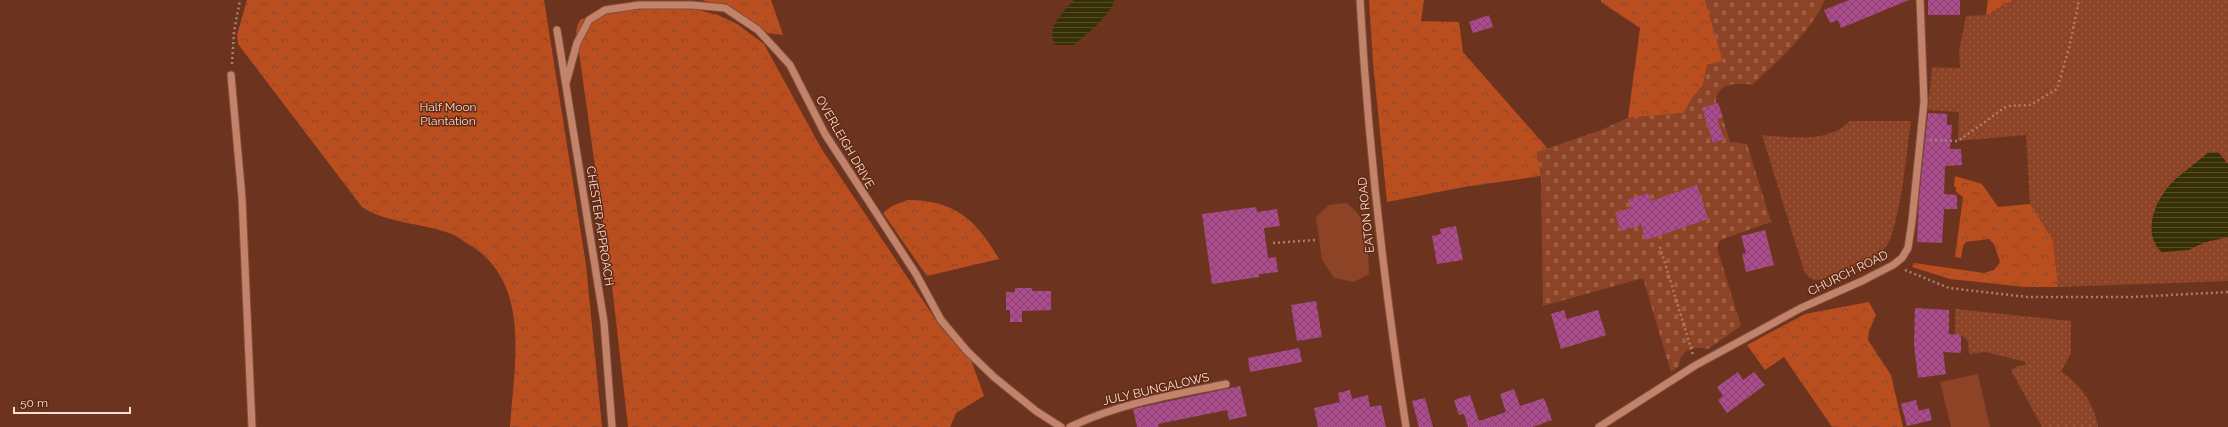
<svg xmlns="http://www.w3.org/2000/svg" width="2228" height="427" font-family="Raleway,sans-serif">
	<defs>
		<pattern id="grass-dots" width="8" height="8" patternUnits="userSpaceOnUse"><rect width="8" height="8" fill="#8c4326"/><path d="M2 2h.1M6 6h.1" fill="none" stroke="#9d5e45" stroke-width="1.8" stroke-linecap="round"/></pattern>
		<pattern id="forest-crowns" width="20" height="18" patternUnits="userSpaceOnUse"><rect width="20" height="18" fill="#ba4e1f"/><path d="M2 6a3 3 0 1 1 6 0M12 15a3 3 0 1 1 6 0" fill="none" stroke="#88492e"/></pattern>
		<pattern id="cemetery-stones" width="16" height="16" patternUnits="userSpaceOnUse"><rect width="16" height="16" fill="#8c4326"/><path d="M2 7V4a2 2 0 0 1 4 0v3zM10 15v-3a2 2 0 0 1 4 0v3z" fill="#9d5e45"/></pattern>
		<pattern id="water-rules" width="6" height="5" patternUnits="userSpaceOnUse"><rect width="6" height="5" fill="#363004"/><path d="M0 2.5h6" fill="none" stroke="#544e28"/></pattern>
		<pattern id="building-cross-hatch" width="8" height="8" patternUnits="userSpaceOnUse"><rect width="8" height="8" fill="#ad4b8e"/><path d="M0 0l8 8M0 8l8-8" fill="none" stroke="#81476b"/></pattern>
	</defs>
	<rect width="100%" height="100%" fill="#6c341e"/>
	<path fill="url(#grass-dots)" d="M 1988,0 L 2228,0 L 2228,281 L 2058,287 L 2053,240 L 2030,204 L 2026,135 L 1958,141 L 1959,112 L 1928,110 L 1932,67 L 1960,68 L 1959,52 L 1966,16 L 1986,15 Z
		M 1850,121 L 1911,121 C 1907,146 1900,234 1884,249 C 1868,264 1841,271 1821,280 C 1812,280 1808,279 1804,271 L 1762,135 C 1792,137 1827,144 1850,121 Z
		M 1955,309 L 2071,321 L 2071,353 L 2061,372 C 2081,384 2094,404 2098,427 L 2042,427 L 2011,370 L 2018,366 L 2025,365 L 2026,362 L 1986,352 L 1969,354 L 1968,341 L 1961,335 L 1955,335 Z"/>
	<path fill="url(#forest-crowns)" d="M 247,0 L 544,0 L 586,265 L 602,427 L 510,427 C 514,366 532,283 470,245 C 463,241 456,235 449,233 C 421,223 386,223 362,207 L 238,44 L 237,35 Z
		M 702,0 L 771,0 L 783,35 L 768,33 L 738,13 Z
		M 1369,0 L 1424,0 L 1421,21 L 1459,22 L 1463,52 L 1548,149 L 1537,152 L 1541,176 L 1464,187 L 1387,202 L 1373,63 Z
		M 1601,0 L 1705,0 L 1723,61 L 1707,65 L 1703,85 L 1691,100 L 1684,113 L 1628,118 L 1640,28 L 1601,2 Z
		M 1988,0 L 2012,0 L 1986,15 Z
		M 667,8 L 694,9 L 718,15 L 737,24 L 764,44 L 821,148 L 942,329 L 971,360 L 984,396 L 956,413 L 950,427 L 628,427 L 613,294 L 576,31 L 578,24 L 581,19 L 623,10 Z
		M 1955,176 L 1982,184 L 1998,207 L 2030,204 L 2053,240 L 2058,287 L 2025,287 L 1950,279 L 1912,267 L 1914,263 L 1984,273 L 1994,270 L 2000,262 L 1994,244 L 1989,239 L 1966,242 L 1963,246 L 1961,258 L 1955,257 L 1963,197 L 1956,192 L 1956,187 L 1954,187 Z
		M 907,200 C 954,200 976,219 999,259 L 927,276 L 883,213 L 892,206 Z
		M 1869,302 L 1876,315 L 1869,331 L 1868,340 L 1891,375 L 1903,427 L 1832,427 L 1784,357 L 1765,370 L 1747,345 L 1805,314 Z"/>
	<path fill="url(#cemetery-stones)" d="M 1705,0 L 1825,0 C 1809,34 1779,60 1752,85 C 1738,82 1715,83 1716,103 L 1718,103 L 1730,142 L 1747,144 L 1771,222 L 1720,240 L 1717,248 L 1741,326 L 1708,349 C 1695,345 1679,350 1679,366 L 1671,372 L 1643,278 L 1543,306 L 1541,176 L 1537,152 L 1601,130 L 1628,118 L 1684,113 L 1691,100 L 1703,85 L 1707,65 L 1723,61 Z"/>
	<path fill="#8c4326" d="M 1346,203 C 1372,221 1367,245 1369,274 L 1354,282 L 1334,278 L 1322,260 L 1316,217 L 1329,205 Z
		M 1978,374 L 1990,427 L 1951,427 L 1940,382 Z"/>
	<path fill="url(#water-rules)" d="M 1074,0 L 1114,0 C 1112,15 1085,35 1074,45 L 1055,45 C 1046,27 1062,13 1074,0 Z
		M 2209,152 L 2218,152 L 2228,164 L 2228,237 L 2206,242 L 2188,250 L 2162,252 C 2144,237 2152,208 2165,191 C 2176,176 2195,164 2209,152 Z"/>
	<path fill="url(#building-cross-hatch)" d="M 1849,0 L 1909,0 L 1841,28 L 1838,20 L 1830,23 L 1824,10 Z
		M 1928,0 L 1960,0 L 1960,15 L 1928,15 Z
		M 1489,15 L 1493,27 L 1473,33 L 1469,22 Z
		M 1718,103 L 1723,117 L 1717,119 L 1724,139 L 1713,143 L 1702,108 Z
		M 1928,113 L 1947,114 L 1947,125 L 1952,125 L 1950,149 L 1961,149 L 1962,165 L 1945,166 L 1944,194 L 1957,195 L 1957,209 L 1944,209 L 1942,243 L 1917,242 L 1919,199 Z
		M 1697,185 L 1708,219 L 1646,240 L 1641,225 L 1621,231 L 1615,213 L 1631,208 L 1628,200 L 1648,193 L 1651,201 Z
		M 1256,207 L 1257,212 L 1277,209 L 1280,226 L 1264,228 L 1268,258 L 1276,257 L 1278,272 L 1259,274 L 1259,277 L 1212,284 L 1202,214 Z
		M 1456,226 L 1463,260 L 1437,264 L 1432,236 L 1441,234 L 1440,229 Z
		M 1765,230 L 1774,265 L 1746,272 L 1742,254 L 1746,253 L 1741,236 Z
		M 1015,288 L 1032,288 L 1032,291 L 1051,291 L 1051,310 L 1022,311 L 1022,322 L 1010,322 L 1010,310 L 1006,310 L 1006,292 L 1015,292 Z
		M 1316,301 L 1322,337 L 1297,341 L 1291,305 Z
		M 1915,308 L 1949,310 L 1949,334 L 1961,335 L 1961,353 L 1943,352 L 1946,374 L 1918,378 L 1914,345 Z
		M 1564,310 L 1567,319 L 1598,310 L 1606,335 L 1561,349 L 1551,314 Z
		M 1299,348 L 1302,362 L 1250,372 L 1248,358 Z
		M 1738,372 L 1743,380 L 1754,372 L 1765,385 L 1727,413 L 1718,400 L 1723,396 L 1717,387 Z
		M 1240,386 L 1247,416 L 1229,420 L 1227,410 L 1158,424 L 1159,427 L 1137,427 L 1133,409 Z
		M 1514,389 L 1520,406 L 1544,398 L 1552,420 L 1533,427 L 1468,427 L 1464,414 L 1459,415 L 1454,400 L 1470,395 L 1479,421 L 1506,412 L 1500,394 Z
		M 1350,390 L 1352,399 L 1368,395 L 1370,407 L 1381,405 L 1386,427 L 1318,427 L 1314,408 L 1340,402 L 1338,393 Z
		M 1425,398 L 1433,427 L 1419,427 L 1412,401 Z
		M 1916,400 L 1919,411 L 1929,408 L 1932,420 L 1907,426 L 1901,404 Z"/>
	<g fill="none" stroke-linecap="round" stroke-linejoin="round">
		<g stroke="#7e503d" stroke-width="9">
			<path id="minor" d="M 1360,0 C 1368,143 1384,285 1406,427
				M 557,30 L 604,322 L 612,427
				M 231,75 L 242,198 L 252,427
				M 566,83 L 577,43 L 589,20 L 605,10 L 639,5 L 692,5 L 725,8 L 758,30 L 790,65 L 825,134 L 916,274 L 941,320 L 967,351 L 994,377 L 1036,411 L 1061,427
				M 1070,427 C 1120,403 1173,395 1226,384
				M 1599,427 L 1696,365 L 1801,308 L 1862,281 L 1893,265 L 1902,258 L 1908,248 L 1912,221 L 1924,102 L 1920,0"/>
		</g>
		<path stroke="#ab7f6e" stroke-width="2.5" stroke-dasharray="2 3" stroke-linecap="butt" d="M 232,64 L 234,32 L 240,0
			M 1930,140 L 1958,141 L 2007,106 L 2030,105 L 2057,89 L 2069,48 L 2079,0
			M 1273,243 L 1316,240
			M 1660,247 L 1693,355
			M 1905,270 L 1949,288 L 2027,297 L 2132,297 L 2228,292"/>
		<use href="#minor" stroke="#c3836b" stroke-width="7"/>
	</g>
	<g text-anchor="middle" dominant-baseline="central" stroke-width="3" stroke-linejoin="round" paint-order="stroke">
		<g font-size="12" fill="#f7d9ce" stroke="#602913">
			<text x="448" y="107">Half Moon<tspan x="448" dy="14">Plantation</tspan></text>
		</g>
		<g font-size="12" fill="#fbded4" stroke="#602913">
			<text transform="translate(845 142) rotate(60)">OVERLEIGH DRIVE</text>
			<text transform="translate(1366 215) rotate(-96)">EATON ROAD</text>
			<text transform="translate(600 226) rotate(81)">CHESTER APPROACH</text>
			<text transform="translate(1848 273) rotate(-26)">CHURCH ROAD</text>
			<text transform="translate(1156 389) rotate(-13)">JULY BUNGALOWS</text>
		</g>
	</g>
	<path d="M14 407v6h116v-6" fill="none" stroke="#fbded4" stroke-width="2"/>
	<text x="20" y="407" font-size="12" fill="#fbded4" stroke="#602913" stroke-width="3" paint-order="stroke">50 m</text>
</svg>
